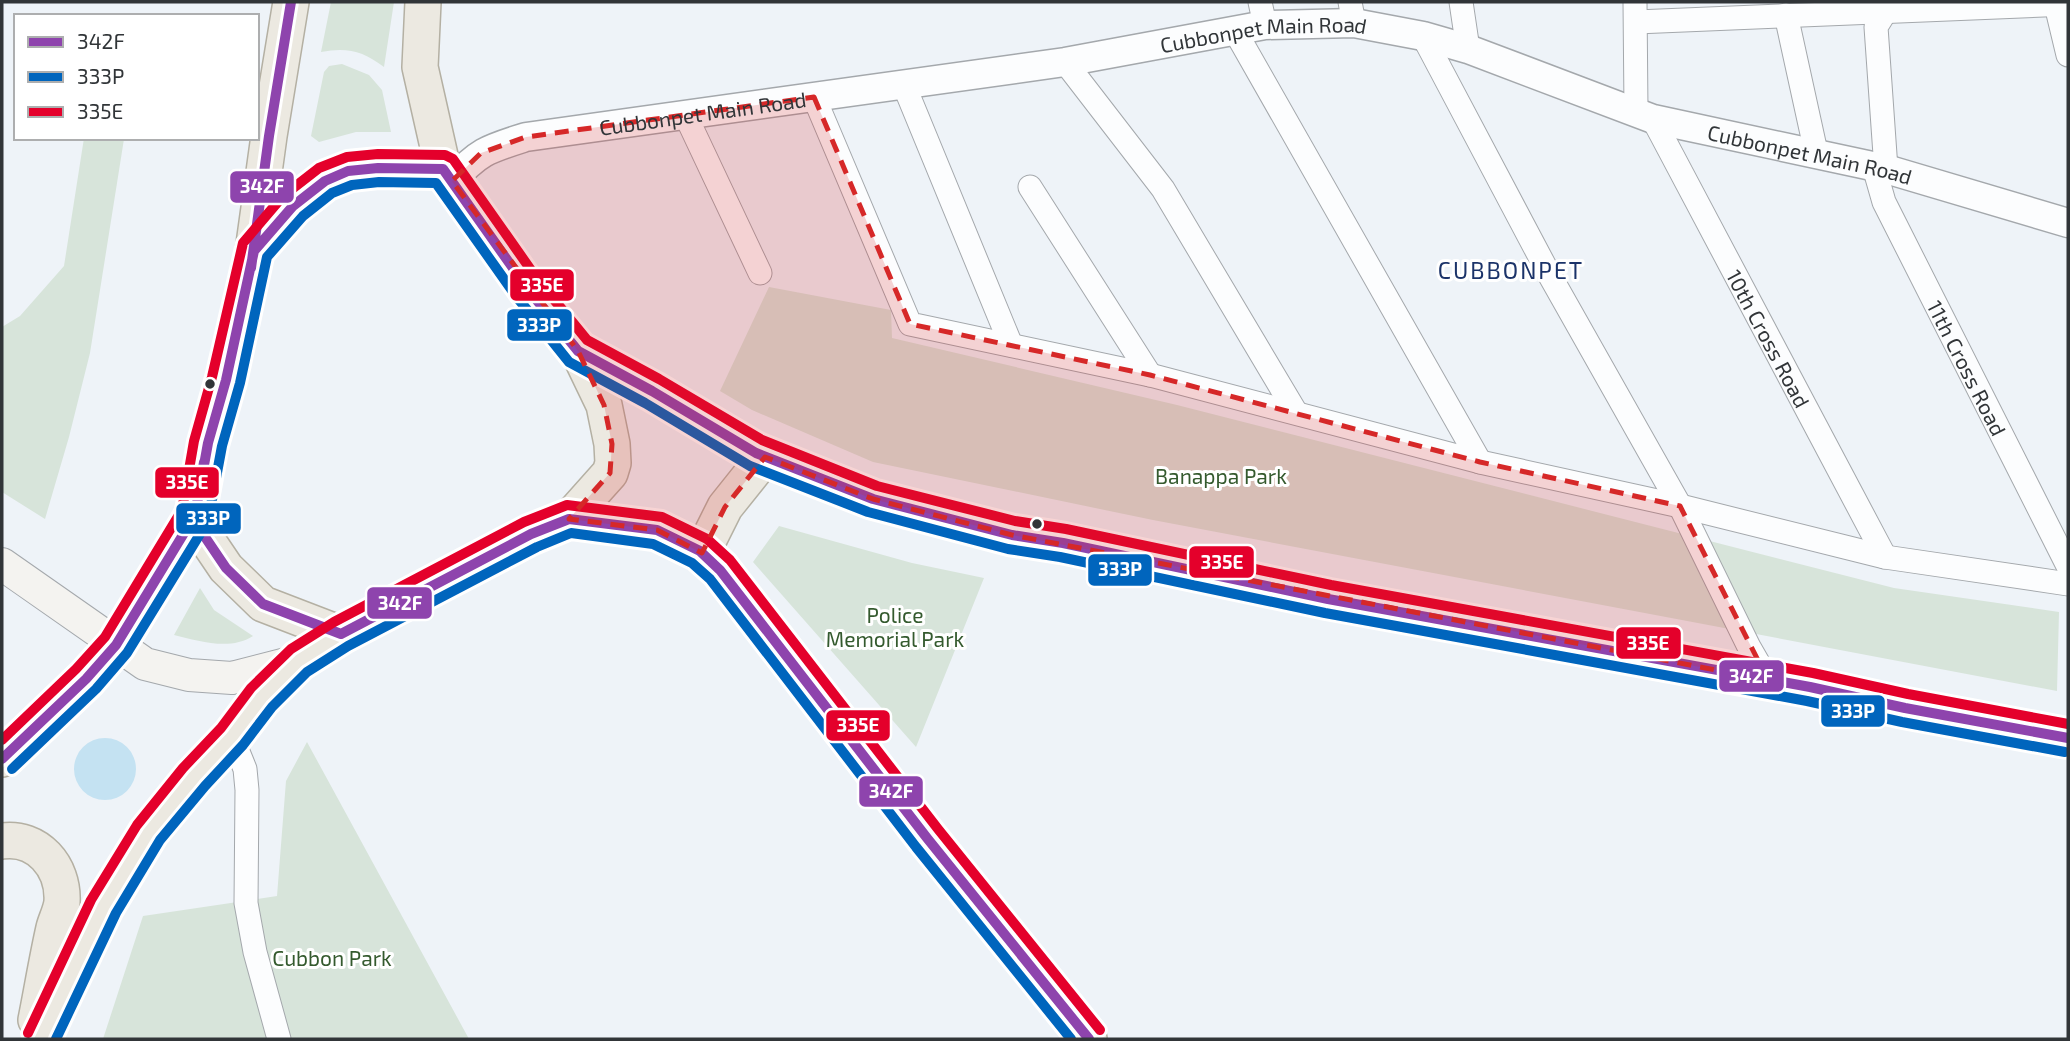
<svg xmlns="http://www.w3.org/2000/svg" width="2070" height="1041" font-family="'Exo 2',sans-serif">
	<rect width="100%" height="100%" fill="#eef3f8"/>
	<path fill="#d7e4da" d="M 331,2 L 394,2 L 384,67 C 363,51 347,47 321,52 Z
		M 342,64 L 369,75 L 382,90 L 391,132 L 356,132 L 319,142 L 311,136 L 324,72 L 329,66 Z
		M 84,138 L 124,139 L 90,353 L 69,437 L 45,519 L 2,492 L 2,327 L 20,316 L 64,266 Z
		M 769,287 L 891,310 L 892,338 L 1177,405 L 1894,588 L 2059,612 L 2057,691 L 1153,520 L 873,462 L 752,410 L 720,391 Z
		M 779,526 L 912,563 L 984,578 L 916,747 L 753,562 Z
		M 200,588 L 214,610 L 253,636 C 230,651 199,641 174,635 Z
		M 307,742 L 469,1039 L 103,1039 L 143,916 L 277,896 L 286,781 Z"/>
	<path fill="#c4e2f2" d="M74 769a31 31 0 1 1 62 0a31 31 0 1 1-62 0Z"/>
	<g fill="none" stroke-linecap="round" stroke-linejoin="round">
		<g stroke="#a4a8ac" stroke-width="25">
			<g id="minor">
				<path d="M 1260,2 L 1265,25"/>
				<path d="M 1350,2 L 1354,23"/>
				<path d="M 1461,2 L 1468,49"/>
				<path d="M 1635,2 L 1636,110"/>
				<path d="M 1886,2 L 1886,11 L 1876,27 L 1886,169"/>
				<path d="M 2056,5 L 2068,55"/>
				<path d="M 1786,15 L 1816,152"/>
				<path d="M 1636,22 L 2068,4"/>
				<path d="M 1235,31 L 1480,462"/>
				<path d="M 1423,36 L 1549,274 L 1680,506 L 1749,647 L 1768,680"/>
				<path d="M 1065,62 L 1163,189 L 1295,411"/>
				<path d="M 904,85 L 1011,345"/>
				<path d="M 814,97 L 910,324 L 1150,375 L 1480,462 L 1680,506 L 1885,557 L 2068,584"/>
				<path d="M 685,114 L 760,273"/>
				<path id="s1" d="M 1653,119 L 1885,557"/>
				<path id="s2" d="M 1874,167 L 1884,202 L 2068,566"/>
				<path d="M 1030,187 L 1150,375"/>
				<path d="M 232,737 L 245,769 L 247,790 L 246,903 L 255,952 L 279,1039"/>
			</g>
		</g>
		<g stroke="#a4a8ac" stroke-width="31">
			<g id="tertiary">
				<path id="s3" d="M 452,181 C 479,151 488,149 526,137 L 1065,62 L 1265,25 L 1354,23 L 1423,36 L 1468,49 L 1653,119 L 1886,169 L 2068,223"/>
			</g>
		</g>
		<g stroke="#a4a8ac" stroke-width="34">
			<path id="secondary" d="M 2,564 L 145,664 L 189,675 L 232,678 L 298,661"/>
		</g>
		<g stroke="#b4b0a3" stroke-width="38">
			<path id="primary" d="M 291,2 L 269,136 L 251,266 L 226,380 L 208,443 L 195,515 L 203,534 L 226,568 L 263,604 L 341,634
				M 254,251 C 280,221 309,180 349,171 C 379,164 413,169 443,169
				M 578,351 L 652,391 L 756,453 L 873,499 L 1012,535 L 1063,543 L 1328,599 L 1810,687 L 1905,708 L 2068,738
				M 569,519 L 657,530 L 700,551 L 720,570 L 927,838 L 1089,1039
				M 702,553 L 725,507 L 765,457
				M 2,759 L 86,679 L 116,645 L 195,515
				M 2,841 C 37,836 64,866 62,902 C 61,911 56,920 54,928 C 47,959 42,990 36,1020
				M 41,1039 L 104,906 L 149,832 L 194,777 L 232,737 L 261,698 L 298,661 L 341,634 L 531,534 L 569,519 L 610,473 L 613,463 L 612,444 L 604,405 L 578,351 L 527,288 L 443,169 L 420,67 L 423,2"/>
		</g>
		<use href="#minor" stroke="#fcfdfe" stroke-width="23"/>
		<use href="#tertiary" stroke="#fcfdfe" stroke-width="28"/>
		<use href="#secondary" stroke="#f4f3f0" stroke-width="32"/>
		<use href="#primary" stroke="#ece9e1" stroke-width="35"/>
		<g stroke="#fff" stroke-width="16">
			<path id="bus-1" d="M 251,268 L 269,136 L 291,2
				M 204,462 L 195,515 L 203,534 L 226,568 L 263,604 L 341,634 L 531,534 L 569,519 L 657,530 L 700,551 L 720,570 L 927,838 L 1089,1039
				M 2,759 L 86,679 L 116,645 L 195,515 L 208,443 L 226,380 L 254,251 L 293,206 L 325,181 L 348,171 L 378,168 L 443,169 L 527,288 L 578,351 L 652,391 L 756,453 L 873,499 L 1012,535 L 1063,543 L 1328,599 L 1810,687 L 1905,708 L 2068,738"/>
		</g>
		<g stroke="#fff" stroke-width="16">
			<path id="bus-2" d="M 12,769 L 96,689 L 127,653 L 208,521 L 222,446 L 240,383 L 267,257 L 303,216 L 332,193 L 352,185 L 379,182 L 436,183 L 516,296 L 569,362 L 645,403 L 750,466 L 868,512 L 1008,549 L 1060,557 L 1325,613 L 1807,701 L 1902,722 L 2065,752
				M 56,1039 L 116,913 L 160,840 L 205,786 L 243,745 L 272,707 L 307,672 L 348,646 L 537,547 L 571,533 L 653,544 L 692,563 L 710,579 L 916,847 L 1071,1039"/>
		</g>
		<g stroke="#fff" stroke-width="16">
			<path id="bus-3" d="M 2,740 L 76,669 L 105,637 L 182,510 L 194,441 L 212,377 L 243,243 L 283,196 L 319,168 L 347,157 L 378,154 L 445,155 L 453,159 L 538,280 L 587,340 L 659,379 L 762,440 L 877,486 L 1015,521 L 1066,529 L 1331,585 L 1813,673 L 1908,694 L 2068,724
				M 28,1033 L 91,900 L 137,825 L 183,768 L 221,728 L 251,688 L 291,649 L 334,622 L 524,522 L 567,505 L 662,517 L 707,539 L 730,560 L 938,829 L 1100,1030"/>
		</g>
		<use href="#bus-1" stroke="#8e44ad" stroke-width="10"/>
		<use href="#bus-2" stroke="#0065bd" stroke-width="10"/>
		<use href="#bus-3" stroke="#e4002b" stroke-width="10"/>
	</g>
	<path fill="#d62828" fill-opacity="0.2" stroke="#d62828" stroke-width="5" stroke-dasharray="14 9" stroke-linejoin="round" d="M 814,97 L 910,324 L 1150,375 L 1480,462 L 1680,506 L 1768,680 L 1012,535 L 873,499 L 765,457 L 725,507 L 702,553 L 657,530 L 569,519 L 610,473 L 612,444 L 604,405 L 578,351 L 452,181 L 481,153 L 526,137 Z"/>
	<g fill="#313538" stroke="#fff" stroke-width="2.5">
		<circle cx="210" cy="384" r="6"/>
		<circle cx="1037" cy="524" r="6"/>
	</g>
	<g text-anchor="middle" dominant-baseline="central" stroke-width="6" stroke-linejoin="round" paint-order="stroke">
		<g font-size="21" fill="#313538" stroke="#fff">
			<text stroke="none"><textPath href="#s3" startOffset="833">Cubbonpet Main Road</textPath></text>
			<text stroke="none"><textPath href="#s3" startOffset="266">Cubbonpet Main Road</textPath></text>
			<text stroke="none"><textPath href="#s3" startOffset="1400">Cubbonpet Main Road</textPath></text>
			<text stroke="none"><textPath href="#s1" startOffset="248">10th Cross Road</textPath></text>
			<text stroke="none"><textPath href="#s2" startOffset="222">11th Cross Road</textPath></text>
		</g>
		<g font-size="21" fill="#345a2e" stroke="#fff">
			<text x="1221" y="475">Banappa Park</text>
			<text x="895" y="614">Police<tspan x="895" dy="24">Memorial Park</tspan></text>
			<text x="332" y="957">Cubbon Park</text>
		</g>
		<g font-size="23" letter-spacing="2" fill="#1b3369" stroke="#fff">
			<text x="1511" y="270">CUBBONPET</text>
		</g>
	</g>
	<g stroke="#fff" stroke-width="2.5">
		<rect x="229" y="170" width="66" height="34" rx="7" fill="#8e44ad"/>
		<rect x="509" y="268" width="66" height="34" rx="7" fill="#e4002b"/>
		<rect x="506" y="308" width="67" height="34" rx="7" fill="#0065bd"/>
		<rect x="154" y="466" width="66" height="33" rx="7" fill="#e4002b"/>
		<rect x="175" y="502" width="67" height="33" rx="7" fill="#0065bd"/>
		<rect x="1188" y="545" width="67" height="34" rx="7" fill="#e4002b"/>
		<rect x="1087" y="553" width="66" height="34" rx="7" fill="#0065bd"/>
		<rect x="366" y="586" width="67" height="34" rx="7" fill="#8e44ad"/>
		<rect x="1615" y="626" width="67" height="34" rx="7" fill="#e4002b"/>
		<rect x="1718" y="659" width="67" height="34" rx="7" fill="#8e44ad"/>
		<rect x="1820" y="694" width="66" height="34" rx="7" fill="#0065bd"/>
		<rect x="825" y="709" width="66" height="33" rx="7" fill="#e4002b"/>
		<rect x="858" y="775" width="66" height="33" rx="7" fill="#8e44ad"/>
	</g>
	<g font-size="19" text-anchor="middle" font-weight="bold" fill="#fff">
		<text x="262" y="193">342F</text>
		<text x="542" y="292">335E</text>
		<text x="539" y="332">333P</text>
		<text x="187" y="489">335E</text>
		<text x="208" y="525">333P</text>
		<text x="1222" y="569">335E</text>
		<text x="1120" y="576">333P</text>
		<text x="400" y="610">342F</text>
		<text x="1648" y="650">335E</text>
		<text x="1751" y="683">342F</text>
		<text x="1853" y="718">333P</text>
		<text x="858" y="732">335E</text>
		<text x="891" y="798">342F</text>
	</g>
	<rect width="2070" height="1041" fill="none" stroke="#313538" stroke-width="7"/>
	<rect x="14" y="14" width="245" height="126" fill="#ffffff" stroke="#adaeaf" stroke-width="2"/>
	<rect x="28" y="37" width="35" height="10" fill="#8e44ad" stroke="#adaeaf" stroke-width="2"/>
	<text x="77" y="49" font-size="21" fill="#313538">342F</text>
	<rect x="28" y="72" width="35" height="10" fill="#0065bd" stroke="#adaeaf" stroke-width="2"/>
	<text x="77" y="84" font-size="21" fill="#313538">333P</text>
	<rect x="28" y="107" width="35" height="10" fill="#e4002b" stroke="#adaeaf" stroke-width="2"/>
	<text x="77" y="119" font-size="21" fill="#313538">335E</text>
</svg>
